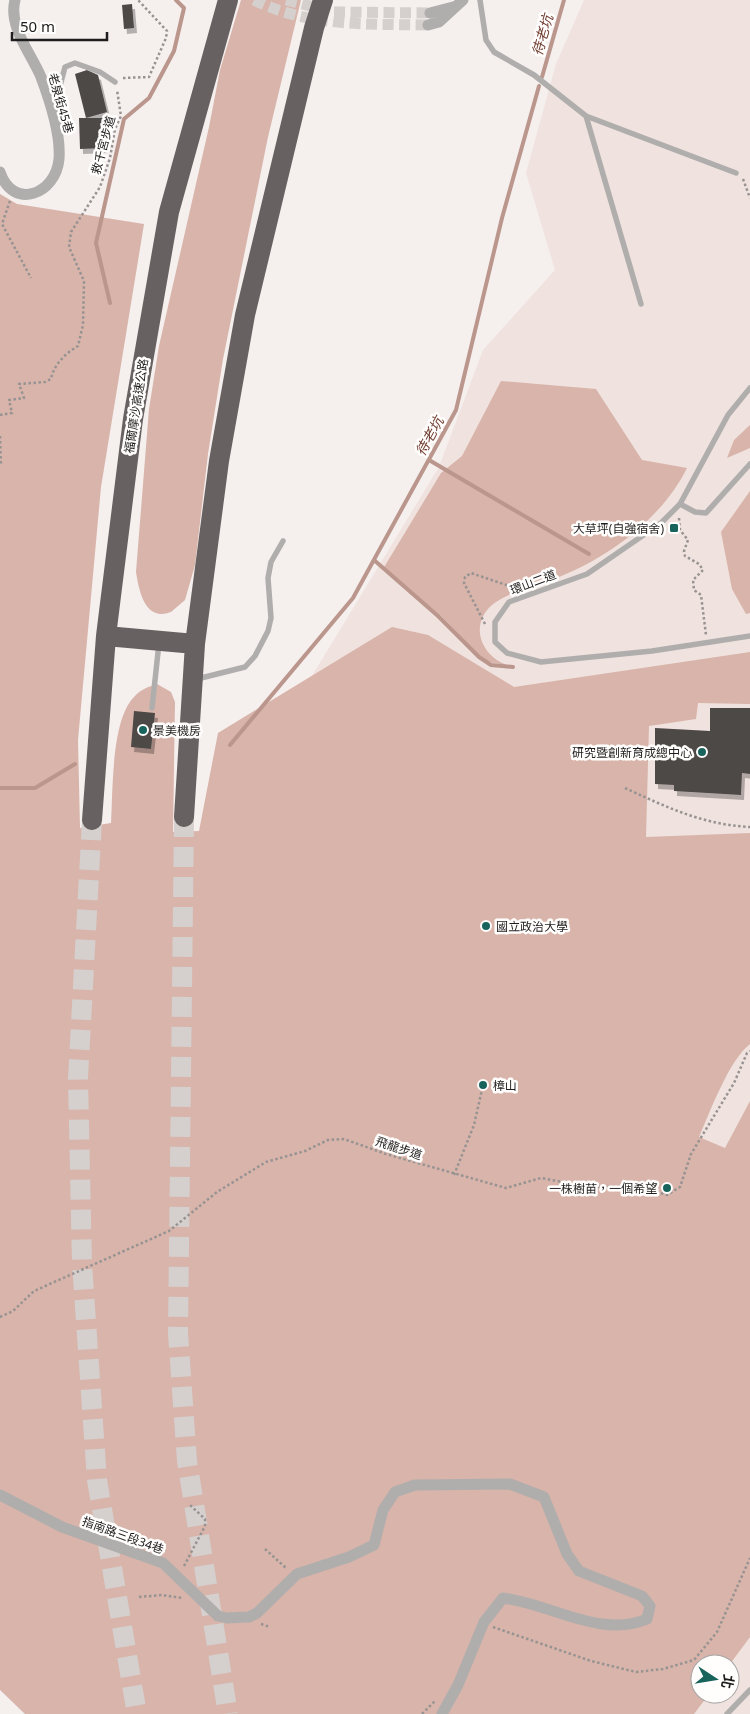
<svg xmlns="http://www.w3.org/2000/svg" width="750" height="1714" font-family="'Noto Sans','Noto Sans TC',sans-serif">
	<defs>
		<filter id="shadow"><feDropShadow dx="3" dy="5" stdDeviation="0" flood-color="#0004"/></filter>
	</defs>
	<rect width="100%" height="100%" fill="#f5efee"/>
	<path fill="#f0e2de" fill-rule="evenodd" d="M 584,0 L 750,0 L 750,1714 L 331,1714 L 0,822 L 125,1063 L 287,717 L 439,467 L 483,350 L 555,270 L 526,173 L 556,64 ZM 700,1664 L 730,1664 L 730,1694 L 700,1694 Z"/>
	<path fill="#d8b4aa" d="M 241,0 L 301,0 L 268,137 L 223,359 L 208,454 L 195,565 L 185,600 L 171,612 C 145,622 139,591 136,572 L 149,409 L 159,346 L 209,127 L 220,70 Z
		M 0,194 L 17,204 L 144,224 L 101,487 L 78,740 L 80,828 L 111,823 C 113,792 111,720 134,697 C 141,689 148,687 157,684 L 171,692 L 175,702 L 173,832 L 199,831 L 218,733 L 392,627 L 428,635 L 514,687 L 750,652 L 750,704 L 698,703 L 696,719 L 649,726 L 646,837 L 750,833 L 750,1044 C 729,1060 710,1112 699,1137 L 725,1148 L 750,1101 L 750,1637 L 730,1664 L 700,1664 L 700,1694 L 709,1694 L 694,1714 L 25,1714 L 0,1690 Z
		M 501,381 L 596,389 L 642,460 L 687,468 C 662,518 611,556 559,577 C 538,585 510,591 492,605 C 469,625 481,656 507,665 L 488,662 L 480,656 L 442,617 L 383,569 L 441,473 L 462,456 Z
		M 750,425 L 750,448 L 727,458 L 734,440 Z
		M 750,491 L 750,613 L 746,614 L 732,589 L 721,532 Z"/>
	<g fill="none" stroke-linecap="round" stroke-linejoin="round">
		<path stroke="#ba968c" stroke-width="4" d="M 542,77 L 564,0
			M 110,303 L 96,243 L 124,119 L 149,98 L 174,51 L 184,8 L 176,0
			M 429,460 L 589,554
			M 374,560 L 438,616 L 479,657 L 491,665 L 513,667
			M 230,745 L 353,598 L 456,410 L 502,218 L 539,86
			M 0,788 L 35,788 L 75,764"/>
	</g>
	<path fill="#4d4947" filter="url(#shadow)" d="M 132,4 L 134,28 L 124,29 L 122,5 Z
		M 87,70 L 98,75 L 107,112 L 86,118 L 75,74 Z
		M 79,118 L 105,118 L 105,148 L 80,149 Z
		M 710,708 L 750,708 L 750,774 L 742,773 L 741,795 L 674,791 L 674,785 L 655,784 L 655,728 L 710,731 Z
		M 134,711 L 155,713 L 151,749 L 131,747 Z"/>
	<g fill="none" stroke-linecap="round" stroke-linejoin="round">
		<path stroke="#d5cfce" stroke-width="11" stroke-dasharray="11 5.5" stroke-linecap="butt" d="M 254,0 C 308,27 369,24 428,25
			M 286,0 L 334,12 L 430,13"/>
		<path stroke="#d5cfce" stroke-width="20" stroke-dasharray="20 10" stroke-linecap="butt" d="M 184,817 L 178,1333 L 187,1461 L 228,1714
			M 92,820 L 78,1078 L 82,1264 L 97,1480 L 137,1714"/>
		<path stroke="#979392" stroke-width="2.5" stroke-dasharray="2.5 2.5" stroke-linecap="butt" d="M 123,78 L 149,77 L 166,38 L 167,31 L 138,0
			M 743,179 L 750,198
			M 10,201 L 2,224 L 31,278
			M 0,415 L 12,413 L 9,400 L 24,398 L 19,384 L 45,382 L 51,379 C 54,364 66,353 78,346 L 83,325 L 84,281 L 69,247 L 71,232 L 100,187 L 110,158 L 115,129 L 121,116 L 117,90
			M 0,436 L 1,466
			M 679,518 L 680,530 L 688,540 L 684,551 L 685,556 L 699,564 L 703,570 L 693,580 L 694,590 L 701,595 L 706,635
			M 485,624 L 464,583 L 465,577 L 471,573 L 518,589
			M 625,788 C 666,807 704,825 750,827
			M 454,1175 L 474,1125 L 483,1085
			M 0,1317 L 13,1311 L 34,1291 L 169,1231 L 217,1192 L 266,1162 L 305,1151 L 328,1140 L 344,1139 L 386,1154 L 506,1188 L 541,1178 L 590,1187 L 639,1186 L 667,1195 L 680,1187 L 691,1154 L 734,1083 L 747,1053 L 750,1051
			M 265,1549 L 286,1568
			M 184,1566 L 205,1526 L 205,1519 L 190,1505
			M 139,1597 L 162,1595 L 182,1598
			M 261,1624 L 270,1627
			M 493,1627 L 591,1661 L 636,1672 L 663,1669 L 694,1660 L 717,1632 L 750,1558
			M 422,1714 L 435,1701"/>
		<path stroke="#b0aead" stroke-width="5.5" d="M 480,0 L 486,40 L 494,52 L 534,75 L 586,116 L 736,173
			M 54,109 L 65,67 L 75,63 L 100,72 L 115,82
			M 586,116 L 641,304
			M 750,388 L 728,415 L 680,504 L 661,523 L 587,574 L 509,602 L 495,622 L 495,642 L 507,653 L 541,662 L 652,651 L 750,636
			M 680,504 L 695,512 L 706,513 L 750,464
			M 197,679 L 245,667 L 255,656 L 268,631 L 271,618 L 268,578 L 271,562 L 283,541
			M 152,708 L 159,643
			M 727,1714 L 750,1690"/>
		<path stroke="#b0aead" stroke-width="11" d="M 430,13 L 453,7
			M 428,25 L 439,22 L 463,0
			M 0,172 C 13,211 56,194 59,159 C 61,133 50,101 41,77 C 31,53 8,27 15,0
			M 0,1495 L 62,1527 L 163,1563 L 218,1616 L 227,1618 L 249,1617 L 257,1613 L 297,1574 L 349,1557 L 374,1545 L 383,1510 L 395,1492 L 415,1485 L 510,1484 L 544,1497 L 567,1554 L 579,1571 L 642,1596 L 650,1606 L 647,1619 C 600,1639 549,1603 503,1598 L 484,1622 L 458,1685 L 442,1714"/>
		<path stroke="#676261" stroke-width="20" d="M 106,636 L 195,644
			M 184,817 L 195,644 L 219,461 L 245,315 L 314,28 L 323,0
			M 92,820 L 106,636 L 133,419 L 169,212 L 228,0"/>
	</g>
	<g fill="#18635b" stroke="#fffefd" stroke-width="2">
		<rect x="669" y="523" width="10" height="10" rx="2.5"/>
		<circle cx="143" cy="730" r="5"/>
		<circle cx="702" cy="752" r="5"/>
		<circle cx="486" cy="926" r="5"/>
		<circle cx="483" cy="1085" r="5"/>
		<circle cx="667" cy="1188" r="5"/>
	</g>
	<g text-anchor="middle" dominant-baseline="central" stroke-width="5" stroke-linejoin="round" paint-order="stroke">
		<g font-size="12" fill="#1e1c1c" stroke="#fffefd">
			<text transform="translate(61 103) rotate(74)">老泉街45巷</text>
			<text transform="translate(103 145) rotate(-75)">救千宮步道</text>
			<text transform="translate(136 406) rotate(-81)">福爾摩沙高速公路</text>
			<text transform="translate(533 582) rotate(-21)">環山二道</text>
			<text transform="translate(399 1148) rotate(18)">飛龍步道</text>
			<text transform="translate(123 1535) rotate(20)">指南路三段34巷</text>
		</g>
		<g font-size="12" fill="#1e1c1c" stroke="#fffefd" text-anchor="end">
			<text x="664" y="528">大草坪(自強宿舍)</text>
			<text x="153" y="730" text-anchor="start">景美機房</text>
			<text x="692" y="752">研究暨創新育成總中心</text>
			<text x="496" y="926" text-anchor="start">國立政治大學</text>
			<text x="493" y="1085" text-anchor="start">樟山</text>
			<text x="657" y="1188">一株樹苗，一個希望</text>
		</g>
		<g font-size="14" font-style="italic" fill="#713d30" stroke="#fffefd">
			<text transform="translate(542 35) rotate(-74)">待老坑</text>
			<text transform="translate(429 436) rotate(-61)">待老坑</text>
		</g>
	</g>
	<g transform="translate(715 1679) rotate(102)"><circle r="24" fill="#fffefd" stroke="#a5a4a3"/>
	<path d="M0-4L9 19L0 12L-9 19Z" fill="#18635b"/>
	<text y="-8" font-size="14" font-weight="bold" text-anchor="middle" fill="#1e1c1c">北</text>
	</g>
	<path d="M12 32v8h95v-8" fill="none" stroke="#1e1c1c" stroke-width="2.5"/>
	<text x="20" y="32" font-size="15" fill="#1e1c1c" stroke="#fffefd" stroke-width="4" paint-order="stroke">50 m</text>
</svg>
